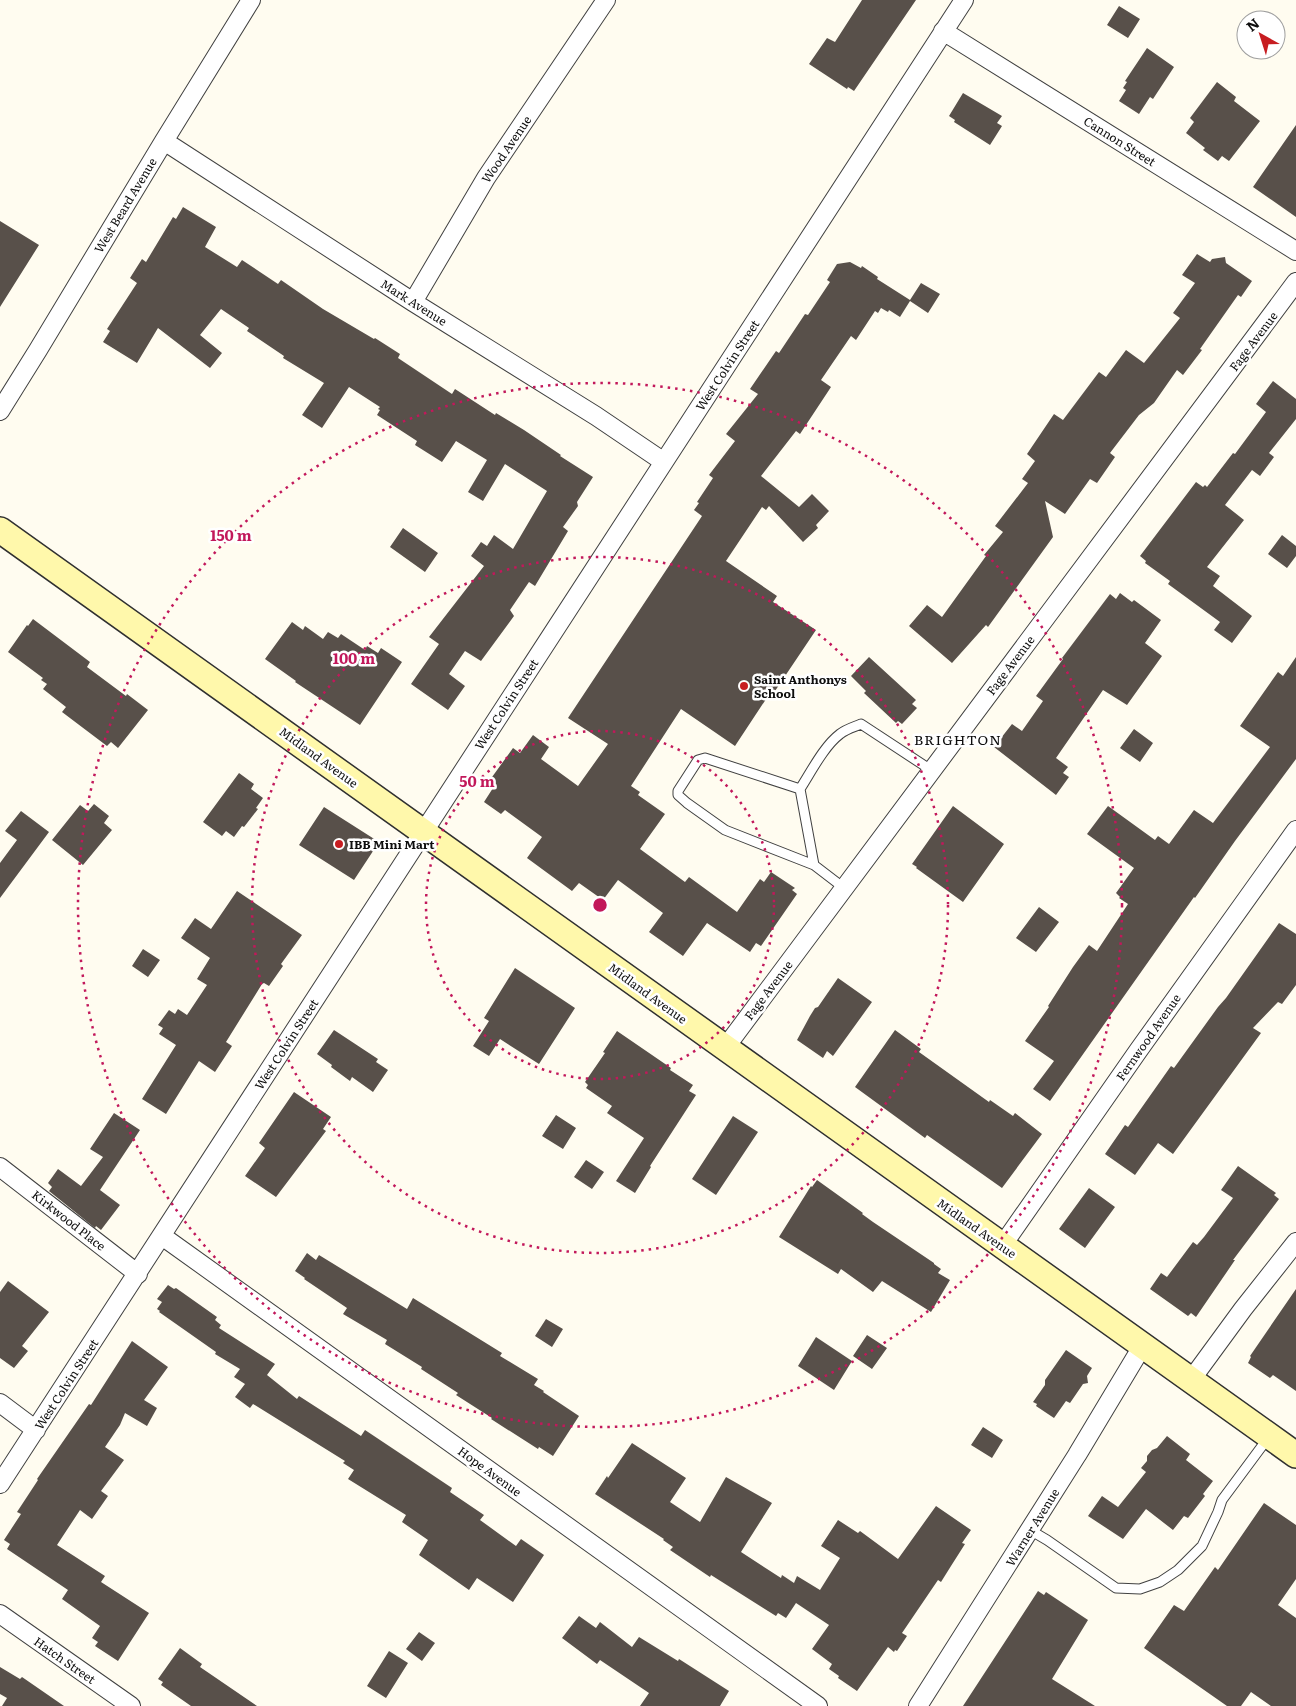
<svg xmlns="http://www.w3.org/2000/svg" width="1296" height="1706" font-family="Literata,serif">
	<rect width="100%" height="100%" fill="#fffcf0"/>
	<path fill="#58504a" d="M 862,0 L 916,0 L 854,91 L 848,87 L 847,89 L 809,64 L 827,38 L 835,42 Z
		M 1119,6 L 1140,19 L 1128,38 L 1107,25 Z
		M 1147,48 L 1174,67 L 1153,99 L 1150,97 L 1139,114 L 1119,101 L 1126,90 L 1123,88 L 1127,82 L 1125,81 Z
		M 1217,82 L 1236,97 L 1234,101 L 1260,121 L 1229,161 L 1222,156 L 1218,161 L 1203,150 L 1205,148 L 1186,133 L 1194,122 L 1190,118 Z
		M 963,93 L 1002,116 L 997,123 L 1002,126 L 990,145 L 954,122 L 955,120 L 949,116 Z
		M 1296,125 L 1296,217 L 1253,187 Z
		M 183,207 L 216,227 L 205,247 L 237,267 L 242,260 L 278,284 L 281,280 L 323,309 L 374,339 L 375,338 L 400,354 L 398,358 L 452,394 L 455,389 L 495,415 L 496,413 L 524,430 L 561,455 L 560,456 L 593,477 L 577,502 L 578,506 L 563,527 L 568,531 L 535,586 L 529,582 L 510,610 L 514,616 L 481,661 L 465,651 L 449,674 L 465,686 L 448,710 L 411,684 L 439,644 L 429,637 L 484,566 L 471,556 L 481,542 L 487,546 L 494,535 L 513,549 L 547,491 L 505,464 L 483,501 L 468,492 L 487,460 L 456,441 L 442,462 L 415,445 L 417,441 L 377,415 L 380,410 L 378,409 L 380,407 L 349,387 L 322,428 L 302,415 L 324,383 L 283,358 L 284,356 L 247,331 L 249,328 L 221,309 L 200,335 L 222,353 L 210,368 L 158,328 L 137,363 L 103,342 L 110,331 L 107,329 L 137,283 L 130,278 L 142,259 L 146,262 L 173,217 L 176,219 Z
		M 0,221 L 39,245 L 0,307 Z
		M 1197,254 L 1210,262 L 1212,259 L 1225,257 L 1226,263 L 1252,281 L 1241,297 L 1238,295 L 1200,349 L 1202,350 L 1183,375 L 1177,370 L 1154,403 L 1139,415 L 1110,453 L 1115,457 L 1097,483 L 1090,479 L 1065,514 L 1045,501 L 1053,537 L 988,627 L 986,625 L 952,663 L 909,626 L 927,605 L 942,617 L 986,556 L 984,555 L 1003,532 L 995,526 L 1028,483 L 1022,479 L 1035,461 L 1027,454 L 1054,414 L 1063,420 L 1099,372 L 1106,377 L 1126,350 L 1144,363 L 1180,318 L 1173,313 L 1195,283 L 1182,275 Z
		M 850,262 L 861,268 L 862,266 L 878,277 L 877,279 L 910,300 L 921,283 L 940,294 L 928,313 L 910,301 L 900,317 L 889,310 L 888,312 L 881,308 L 878,313 L 875,311 L 856,340 L 851,336 L 821,380 L 831,387 L 800,434 L 796,431 L 761,476 L 799,507 L 812,494 L 829,511 L 816,525 L 818,528 L 803,542 L 769,506 L 766,510 L 762,507 L 726,561 L 777,596 L 773,602 L 816,630 L 775,691 L 772,690 L 735,746 L 681,709 L 631,786 L 640,792 L 638,795 L 665,814 L 640,849 L 685,882 L 689,877 L 737,912 L 760,879 L 764,882 L 771,872 L 795,888 L 792,890 L 797,894 L 761,946 L 756,943 L 750,952 L 707,923 L 683,956 L 649,932 L 663,913 L 618,880 L 603,900 L 579,883 L 572,891 L 527,858 L 542,837 L 505,810 L 501,814 L 484,802 L 493,788 L 487,784 L 513,748 L 520,753 L 533,735 L 549,747 L 541,759 L 578,786 L 608,744 L 568,718 L 702,516 L 694,510 L 699,503 L 697,502 L 713,478 L 709,475 L 735,441 L 726,434 L 758,394 L 750,389 L 776,351 L 779,353 L 805,314 L 808,315 L 830,282 L 827,280 L 837,264 Z
		M 1273,381 L 1296,399 L 1296,419 L 1269,453 L 1274,457 L 1260,476 L 1252,470 L 1225,505 L 1244,520 L 1207,567 L 1220,576 L 1213,586 L 1252,616 L 1232,643 L 1214,630 L 1220,622 L 1168,584 L 1170,581 L 1145,563 L 1146,561 L 1140,556 L 1196,482 L 1203,487 L 1205,485 L 1207,487 L 1233,453 L 1235,454 L 1266,412 L 1256,404 Z
		M 403,528 L 438,553 L 425,572 L 390,547 Z
		M 1282,535 L 1296,546 L 1296,556 L 1287,568 L 1268,554 Z
		M 1120,593 L 1132,602 L 1134,600 L 1161,620 L 1145,643 L 1162,656 L 1127,705 L 1103,690 L 1056,758 L 1068,767 L 1063,773 L 1069,777 L 1056,795 L 994,747 L 1012,724 L 1022,731 L 1043,701 L 1036,696 L 1063,659 L 1062,658 L 1110,594 L 1116,599 Z
		M 33,619 L 90,662 L 87,667 L 126,696 L 127,694 L 148,710 L 118,748 L 111,742 L 107,746 L 62,712 L 66,707 L 43,689 L 47,684 L 41,680 L 43,678 L 8,652 L 27,625 L 28,626 Z
		M 292,622 L 303,630 L 305,626 L 323,639 L 328,632 L 338,638 L 341,634 L 365,650 L 367,646 L 378,653 L 381,648 L 402,662 L 360,725 L 295,682 L 296,681 L 265,659 Z
		M 869,657 L 916,700 L 912,704 L 917,708 L 902,724 L 898,721 L 896,723 L 864,693 L 866,691 L 851,676 Z
		M 1296,657 L 1296,759 L 1235,841 L 1195,898 L 1194,897 L 1050,1101 L 1033,1089 L 1054,1061 L 1025,1041 L 1049,1007 L 1048,1006 L 1073,967 L 1089,945 L 1097,951 L 1128,904 L 1119,898 L 1120,897 L 1116,893 L 1134,868 L 1087,834 L 1108,806 L 1155,840 L 1158,836 L 1169,844 L 1194,810 L 1213,823 L 1270,747 L 1240,726 L 1278,672 L 1283,676 Z
		M 1134,729 L 1153,743 L 1140,762 L 1120,748 Z
		M 239,773 L 254,784 L 251,789 L 263,798 L 256,808 L 258,809 L 244,827 L 242,826 L 234,837 L 226,831 L 222,836 L 203,822 Z
		M 94,804 L 109,816 L 104,823 L 112,830 L 83,865 L 52,840 L 80,805 L 88,811 Z
		M 953,806 L 1004,844 L 963,902 L 916,868 L 917,867 L 912,864 Z
		M 324,807 L 379,842 L 354,880 L 299,845 Z
		M 21,811 L 49,832 L 0,898 L 0,863 L 17,840 L 5,831 Z
		M 237,891 L 302,935 L 281,964 L 283,966 L 269,986 L 264,983 L 262,984 L 226,1042 L 232,1046 L 215,1072 L 199,1061 L 166,1114 L 142,1099 L 176,1045 L 159,1034 L 163,1028 L 158,1025 L 169,1010 L 175,1014 L 178,1009 L 187,1015 L 207,985 L 197,979 L 210,958 L 181,938 L 195,918 L 211,929 Z
		M 1039,907 L 1059,922 L 1036,952 L 1016,938 Z
		M 1279,923 L 1296,934 L 1296,985 L 1282,1004 L 1278,1002 L 1253,1028 L 1261,1033 L 1173,1154 L 1158,1143 L 1135,1175 L 1105,1154 L 1125,1125 L 1128,1127 L 1171,1066 L 1174,1068 L 1218,1007 L 1226,998 Z
		M 143,949 L 160,960 L 148,977 L 132,966 Z
		M 515,968 L 575,1008 L 539,1064 L 500,1039 L 489,1056 L 473,1046 L 489,1021 L 484,1018 Z
		M 838,978 L 872,1002 L 833,1056 L 827,1051 L 823,1058 L 797,1040 L 810,1016 L 815,1008 L 818,1007 Z
		M 334,1030 L 378,1059 L 376,1062 L 388,1070 L 373,1092 L 352,1077 L 350,1081 L 331,1067 L 332,1065 L 317,1054 Z
		M 895,1030 L 921,1049 L 919,1052 L 989,1102 L 990,1100 L 1013,1116 L 1015,1113 L 1042,1134 L 1002,1188 L 927,1135 L 925,1138 L 855,1087 Z
		M 617,1031 L 671,1068 L 670,1070 L 693,1085 L 689,1091 L 696,1095 L 650,1166 L 651,1167 L 635,1193 L 616,1181 L 644,1138 L 607,1113 L 612,1106 L 586,1088 L 588,1085 L 585,1082 L 605,1053 L 603,1052 Z
		M 294,1092 L 331,1117 L 323,1129 L 326,1131 L 276,1197 L 245,1176 L 265,1148 L 259,1143 Z
		M 114,1113 L 140,1130 L 100,1190 L 120,1205 L 101,1230 L 96,1226 L 95,1228 L 49,1191 L 52,1187 L 48,1183 L 58,1169 L 81,1186 L 103,1157 L 90,1149 Z
		M 556,1115 L 576,1128 L 563,1149 L 542,1136 Z
		M 733,1116 L 758,1132 L 716,1195 L 692,1179 Z
		M 586,1160 L 604,1172 L 592,1189 L 574,1177 Z
		M 1238,1166 L 1276,1193 L 1274,1195 L 1279,1199 L 1233,1260 L 1235,1260 L 1196,1317 L 1191,1313 L 1188,1316 L 1150,1289 L 1161,1273 L 1167,1277 L 1193,1242 L 1197,1245 L 1204,1237 L 1233,1198 L 1221,1190 Z
		M 817,1180 L 863,1213 L 862,1214 L 873,1222 L 934,1263 L 934,1264 L 941,1269 L 938,1273 L 950,1280 L 931,1312 L 882,1281 L 873,1292 L 841,1269 L 838,1274 L 779,1237 L 811,1186 L 812,1187 Z
		M 1089,1188 L 1115,1207 L 1085,1248 L 1059,1229 Z
		M 307,1253 L 316,1260 L 319,1255 L 407,1309 L 413,1298 L 502,1353 L 500,1356 L 538,1379 L 534,1385 L 544,1391 L 543,1392 L 579,1416 L 553,1456 L 539,1447 L 538,1449 L 491,1419 L 492,1418 L 456,1395 L 458,1393 L 421,1369 L 422,1367 L 385,1344 L 387,1340 L 343,1314 L 347,1308 L 304,1279 L 305,1278 L 295,1271 Z
		M 8,1281 L 49,1312 L 22,1346 L 28,1351 L 14,1368 L 0,1358 L 0,1292 Z
		M 168,1285 L 174,1289 L 176,1288 L 217,1317 L 215,1320 L 221,1325 L 219,1328 L 275,1364 L 267,1375 L 297,1399 L 299,1396 L 361,1436 L 365,1430 L 452,1488 L 450,1492 L 484,1515 L 480,1520 L 516,1546 L 521,1539 L 544,1555 L 513,1602 L 477,1578 L 469,1590 L 419,1555 L 428,1540 L 402,1522 L 406,1515 L 348,1479 L 354,1470 L 343,1463 L 345,1461 L 253,1404 L 250,1408 L 235,1397 L 245,1384 L 234,1377 L 240,1369 L 215,1354 L 216,1352 L 159,1312 L 160,1311 L 157,1309 L 162,1302 L 157,1299 Z
		M 1296,1289 L 1296,1391 L 1273,1375 L 1270,1378 L 1248,1363 L 1251,1357 L 1250,1356 Z
		M 546,1319 L 563,1329 L 552,1347 L 535,1336 Z
		M 867,1335 L 887,1348 L 872,1369 L 853,1356 Z
		M 816,1337 L 852,1361 L 834,1390 L 798,1366 Z
		M 132,1341 L 168,1367 L 144,1400 L 157,1408 L 147,1426 L 125,1413 L 120,1425 L 105,1447 L 124,1460 L 101,1491 L 108,1496 L 92,1519 L 80,1510 L 57,1545 L 105,1576 L 101,1582 L 149,1613 L 118,1661 L 95,1646 L 98,1642 L 92,1638 L 100,1626 L 62,1599 L 68,1590 L 7,1549 L 10,1544 L 4,1540 L 21,1514 L 17,1512 L 38,1480 L 37,1479 L 89,1404 L 91,1405 Z
		M 1066,1350 L 1092,1368 L 1087,1376 L 1088,1383 L 1083,1384 L 1070,1403 L 1066,1401 L 1054,1418 L 1036,1406 L 1037,1404 L 1033,1402 L 1045,1385 L 1045,1380 Z
		M 983,1427 L 1003,1440 L 992,1458 L 971,1445 Z
		M 1167,1436 L 1190,1454 L 1186,1460 L 1213,1481 L 1203,1494 L 1205,1496 L 1188,1518 L 1184,1516 L 1173,1530 L 1146,1509 L 1123,1539 L 1088,1516 L 1102,1496 L 1118,1507 L 1146,1472 L 1141,1468 L 1147,1461 L 1147,1456 L 1152,1450 L 1157,1448 Z
		M 632,1443 L 686,1478 L 670,1502 L 700,1522 L 726,1477 L 772,1503 L 741,1552 L 781,1578 L 782,1575 L 794,1583 L 797,1576 L 820,1590 L 840,1558 L 821,1546 L 838,1520 L 858,1533 L 860,1531 L 898,1559 L 936,1506 L 971,1530 L 962,1543 L 965,1544 L 951,1566 L 941,1582 L 938,1580 L 902,1633 L 907,1636 L 897,1651 L 895,1650 L 894,1652 L 888,1647 L 857,1691 L 838,1678 L 839,1676 L 829,1669 L 832,1664 L 812,1649 L 829,1625 L 796,1603 L 786,1618 L 778,1613 L 776,1616 L 711,1575 L 710,1577 L 670,1550 L 673,1547 L 663,1540 L 664,1539 L 595,1494 L 607,1476 L 608,1478 Z
		M 1264,1503 L 1296,1525 L 1296,1579 L 1278,1605 L 1296,1618 L 1296,1706 L 1271,1706 L 1251,1692 L 1241,1706 L 1227,1706 L 1144,1648 L 1174,1605 L 1184,1611 L 1215,1567 L 1218,1570 Z
		M 1038,1591 L 1044,1595 L 1046,1592 L 1088,1620 L 1052,1679 L 1095,1706 L 963,1706 Z
		M 579,1616 L 596,1628 L 600,1622 L 632,1647 L 639,1637 L 678,1661 L 679,1659 L 729,1691 L 720,1706 L 640,1706 L 649,1693 L 600,1660 L 597,1664 L 562,1638 Z
		M 419,1632 L 435,1643 L 422,1661 L 406,1649 Z
		M 180,1648 L 202,1664 L 200,1667 L 257,1706 L 191,1706 L 161,1685 L 163,1682 L 158,1679 Z
		M 389,1651 L 408,1663 L 386,1698 L 367,1686 Z
		M 0,1667 L 20,1679 L 22,1677 L 64,1706 L 2,1706 L 7,1698 L 0,1694 Z"/>
	<g fill="none" stroke-linecap="round" stroke-linejoin="round">
		<g stroke="#414141" stroke-width="11">
			<path id="lane" d="M 800,789 L 705,758 L 698,760 L 678,791 L 678,795 L 687,803 L 725,830 L 814,865 L 844,888
				M 814,865 L 800,789 C 811,772 824,746 840,734 C 846,729 854,727 861,724 L 931,770
				M 1030,1530 L 1047,1540 L 1116,1588 L 1140,1589 L 1160,1582 L 1178,1570 L 1202,1546 L 1218,1512 L 1222,1500 L 1268,1438"/>
		</g>
		<g stroke="#414141" stroke-width="20">
			<path id="street" d="M 943,31 L 1296,251
				M 164,141 L 413,302 L 596,416 L 664,462
				M 413,302 L 486,178 L 606,0
				M 0,411 L 38,350 L 164,141 L 251,0
				M 725,1048 L 1296,282
				M 0,1167 L 138,1274
				M 162,1236 L 818,1706
				M 1002,1246 L 1138,1051 L 1296,830
				M 1191,1380 L 1243,1309 L 1296,1242
				M 0,1403 L 36,1430
				M 0,1484 L 964,0
				M 0,1614 L 131,1706
				M 918,1706 L 1077,1455 L 1143,1345"/>
		</g>
		<g stroke="#303030" stroke-width="28">
			<path id="secondary" d="M 0,530 L 1296,1455"/>
		</g>
		<use href="#lane" stroke="#fff" stroke-width="9"/>
		<use href="#street" stroke="#fff" stroke-width="18"/>
		<use href="#secondary" stroke="#fff8ab" stroke-width="25"/>
	</g>
	<g fill="none" stroke="#c2185b" stroke-width="2.5" stroke-dasharray="2.5 5">
		<circle cx="600" cy="905" r="174"/>
		<circle cx="600" cy="905" r="348"/>
		<circle cx="600" cy="905" r="522"/>
	</g>
	<g fill="#c71d21" stroke="#fff" stroke-width="2">
		<circle cx="744" cy="686" r="5"/>
		<circle cx="339" cy="844" r="5"/>
	</g>
	<g text-anchor="middle" dominant-baseline="central" stroke-width="5" stroke-linejoin="round" paint-order="stroke">
		<g font-size="12" fill="#0e0e0e" stroke="#fff">
			<text transform="translate(1120 141) rotate(32)">Cannon Street</text>
			<text transform="translate(506 149) rotate(-56)">Wood Avenue</text>
			<text transform="translate(125 205) rotate(-59)">West Beard Avenue</text>
			<text transform="translate(414 302) rotate(32)">Mark Avenue</text>
			<text transform="translate(1253 341) rotate(-53)">Fage Avenue</text>
			<text transform="translate(727 365) rotate(-57)">West Colvin Street</text>
			<text transform="translate(1010 665) rotate(-53)">Fage Avenue</text>
			<text transform="translate(506 704) rotate(-57)">West Colvin Street</text>
			<text transform="translate(319 757) rotate(36)">Midland Avenue</text>
			<text transform="translate(768 990) rotate(-53)">Fage Avenue</text>
			<text transform="translate(648 993) rotate(36)">Midland Avenue</text>
			<text transform="translate(1148 1037) rotate(-55)">Fernwood Avenue</text>
			<text transform="translate(286 1044) rotate(-57)">West Colvin Street</text>
			<text transform="translate(69 1220) rotate(38)">Kirkwood Place</text>
			<text transform="translate(977 1228) rotate(35)">Midland Avenue</text>
			<text transform="translate(66 1384) rotate(-57)">West Colvin Street</text>
			<text transform="translate(490 1471) rotate(36)">Hope Avenue</text>
			<text transform="translate(1032 1527) rotate(-58)">Warner Avenue</text>
			<text transform="translate(65 1660) rotate(35)">Hatch Street</text>
		</g>
		<g font-size="12" font-weight="bold" fill="#0e0e0e" stroke="#fff" text-anchor="start">
			<text x="754" y="679">Saint Anthonys<tspan x="754" dy="14">School</tspan></text>
			<text x="349" y="844">IBB Mini Mart</text>
		</g>
		<g font-size="14" letter-spacing="1" fill="#0e0e0e" stroke="#fff">
			<text x="958" y="739">BRIGHTON</text>
		</g>
	</g>
	<circle cx="600" cy="905" r="8" fill="#c2185b" stroke="#fff" stroke-width="2.5"/>
	<g font-size="15" text-anchor="middle" font-weight="bold" fill="#c2185b" stroke="#fff" stroke-width="5" stroke-linejoin="round" paint-order="stroke">
		<text x="231" y="541">150 m</text>
		<text x="354" y="664">100 m</text>
		<text x="477" y="787">50 m</text>
	</g>
	<g transform="translate(1261 35) rotate(321)"><circle r="24" fill="#ffffff" stroke="#9f9f9f"/>
	<path d="M0-4L9 19L0 12L-9 19Z" fill="#c71d21"/>
	<text y="-8" font-size="14" font-weight="bold" text-anchor="middle" fill="#0e0e0e">N</text>
	</g>
</svg>
